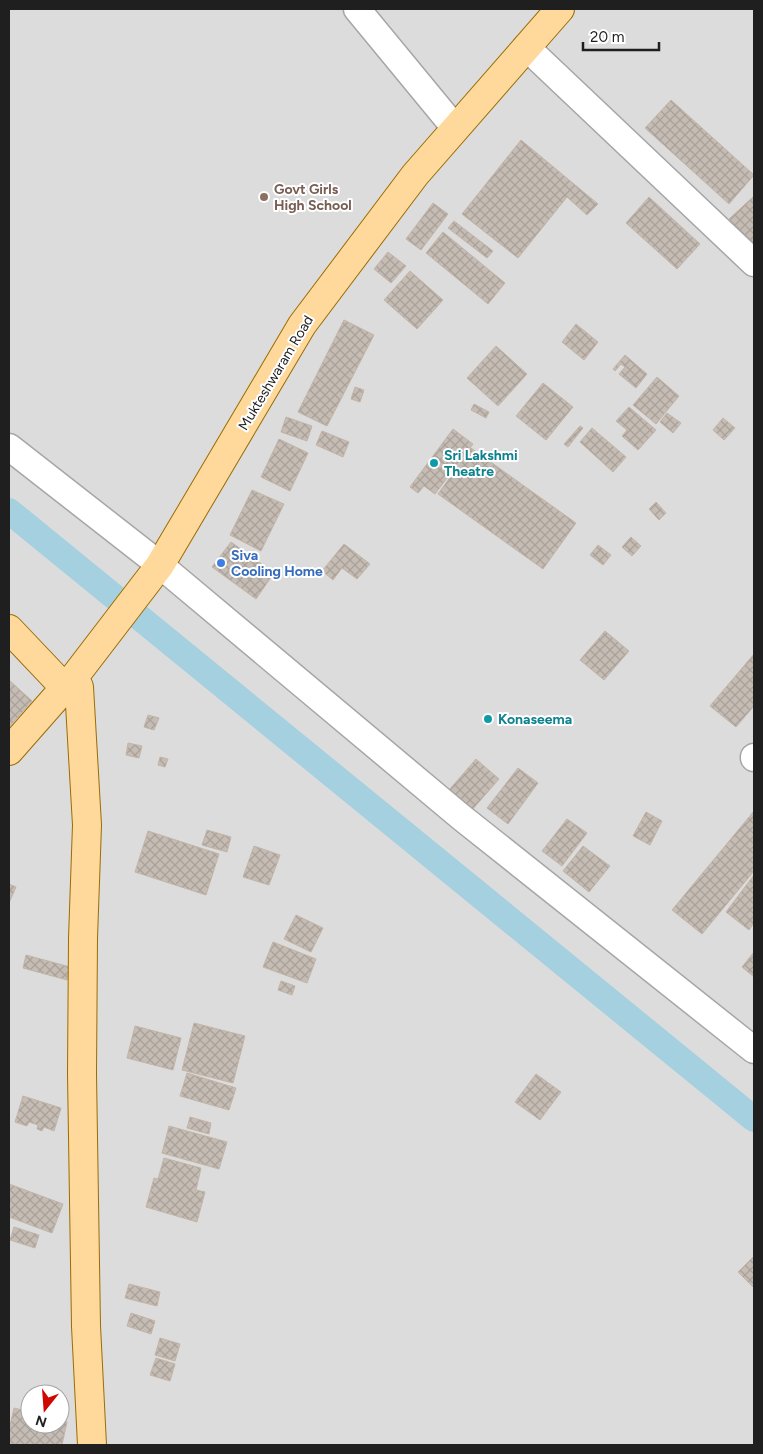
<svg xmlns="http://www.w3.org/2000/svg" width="763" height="1454" font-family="Figtree,sans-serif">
	<defs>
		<pattern id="building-cross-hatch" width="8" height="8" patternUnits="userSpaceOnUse" patternTransform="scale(1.25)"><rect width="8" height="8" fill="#c5bcb4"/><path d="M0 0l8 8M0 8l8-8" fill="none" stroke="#a9a19a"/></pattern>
	</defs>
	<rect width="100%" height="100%" fill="#f0ede5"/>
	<path fill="#dddcdc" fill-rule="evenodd" d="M 9,9 L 754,9 L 754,1445 L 9,1445 ZM 30,1394 L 60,1394 L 60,1424 L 30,1424 Z"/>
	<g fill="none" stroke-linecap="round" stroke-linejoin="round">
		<path stroke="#a4d0e0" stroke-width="26" d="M 9,511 L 754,1119"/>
	</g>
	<path fill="url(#building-cross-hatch)" stroke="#c3b4a7" d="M 671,100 L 754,175 L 729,204 L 645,128 Z
		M 521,140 L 598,204 L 587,215 L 567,197 L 518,258 L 462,214 Z
		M 754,196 L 754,247 L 729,219 Z
		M 649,197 L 700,244 L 677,269 L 626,223 Z
		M 433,203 L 448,214 L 421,250 L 406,239 Z
		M 454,221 L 493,251 L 487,258 L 448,228 Z
		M 443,232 L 505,283 L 488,304 L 426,253 Z
		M 388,252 L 406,266 L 391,283 L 374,269 Z
		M 410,271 L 443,300 L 417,329 L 384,300 Z
		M 344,320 L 374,335 L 327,426 L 298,412 Z
		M 576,324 L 598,342 L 584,360 L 562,342 Z
		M 496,346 L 527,374 L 498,406 L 467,378 Z
		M 625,355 L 647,374 L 636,388 L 619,374 L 625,367 L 621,364 L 615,371 L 613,369 Z
		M 657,377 L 679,396 L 656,424 L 633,405 Z
		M 543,383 L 573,407 L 546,440 L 516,416 Z
		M 355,387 L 364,390 L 360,402 L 351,399 Z
		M 474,404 L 489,412 L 486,418 L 471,410 Z
		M 629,407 L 656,430 L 638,450 L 622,436 L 627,430 L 616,421 Z
		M 667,413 L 681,423 L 673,433 L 660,422 Z
		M 286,417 L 312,426 L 307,441 L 281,432 Z
		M 723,418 L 735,428 L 724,440 L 713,430 Z
		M 580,426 L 583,428 L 568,447 L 564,444 Z
		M 592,428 L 626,457 L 613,472 L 580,442 Z
		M 453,429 L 473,444 L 435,494 L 424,486 L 418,493 L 410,487 Z
		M 322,431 L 349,442 L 343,457 L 316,445 Z
		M 279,439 L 308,453 L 290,491 L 261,477 Z
		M 471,448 L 576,523 L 543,569 L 438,494 Z
		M 252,490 L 284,504 L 261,551 L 230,535 Z
		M 656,502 L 666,513 L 659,520 L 649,509 Z
		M 631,537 L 641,546 L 632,556 L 622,547 Z
		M 231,542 L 274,573 L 256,599 L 212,567 Z
		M 344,544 L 370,564 L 357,579 L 342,568 L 333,580 L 322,571 Z
		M 598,545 L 611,555 L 603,565 L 590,555 Z
		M 605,631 L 629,651 L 604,680 L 580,660 Z
		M 754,654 L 754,706 L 736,727 L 710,706 Z
		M 9,680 L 32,701 L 9,727 Z
		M 148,715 L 159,718 L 154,730 L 144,727 Z
		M 128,743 L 142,746 L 139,758 L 126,755 Z
		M 160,757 L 168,759 L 165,767 L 158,765 Z
		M 476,759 L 499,779 L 472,810 L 449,790 Z
		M 518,768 L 538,783 L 508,824 L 487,808 Z
		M 754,811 L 754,871 L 702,934 L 672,910 Z
		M 646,812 L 662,821 L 650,845 L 633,836 Z
		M 567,819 L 587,833 L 562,866 L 542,851 Z
		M 207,830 L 231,837 L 227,852 L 202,845 Z
		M 148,831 L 219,854 L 206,895 L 135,872 Z
		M 254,846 L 280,855 L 269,885 L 243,877 Z
		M 583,846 L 610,866 L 589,892 L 563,871 Z
		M 754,875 L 754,923 L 749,930 L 726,912 Z
		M 9,884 L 16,887 L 9,903 Z
		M 296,915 L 323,928 L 311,952 L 284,939 Z
		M 273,942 L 316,959 L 307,983 L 263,967 Z
		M 754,952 L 754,977 L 742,967 Z
		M 26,955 L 70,967 L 67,980 L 23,968 Z
		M 281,981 L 295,986 L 292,995 L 278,990 Z
		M 194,1023 L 245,1036 L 233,1083 L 182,1070 Z
		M 135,1026 L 181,1038 L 173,1070 L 127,1058 Z
		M 187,1073 L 236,1088 L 229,1110 L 180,1096 Z
		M 536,1074 L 561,1092 L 540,1120 L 515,1102 Z
		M 23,1096 L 61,1108 L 54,1131 L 44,1127 L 42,1131 L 37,1129 L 38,1125 L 29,1122 L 27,1126 L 15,1122 Z
		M 190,1117 L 211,1123 L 209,1134 L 187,1128 Z
		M 169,1126 L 227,1142 L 219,1169 L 162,1153 Z
		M 164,1158 L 201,1168 L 196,1190 L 205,1192 L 197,1222 L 146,1207 L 154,1178 L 158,1179 Z
		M 9,1184 L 63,1204 L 52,1233 L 9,1217 Z
		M 14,1227 L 39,1235 L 35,1248 L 10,1240 Z
		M 754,1256 L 754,1288 L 738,1272 Z
		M 129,1284 L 160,1292 L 157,1306 L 125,1298 Z
		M 131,1313 L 155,1321 L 151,1334 L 127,1326 Z
		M 160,1338 L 180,1344 L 175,1361 L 155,1355 Z
		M 156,1358 L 175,1364 L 170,1381 L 150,1375 Z
		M 14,1408 L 30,1412 L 30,1424 L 60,1424 L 60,1420 L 67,1422 L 62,1445 L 9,1444 L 9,1430 Z"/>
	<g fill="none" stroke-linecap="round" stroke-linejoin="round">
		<g stroke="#a6a6a6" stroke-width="29">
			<path id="minor" d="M 357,9 L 455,128
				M 526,47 L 754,263
				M 9,447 L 160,565 L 461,817 L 754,1050
				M 754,757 L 754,758"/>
		</g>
		<g stroke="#9a6d00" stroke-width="30">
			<path id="major" d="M 9,629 L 65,688
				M 71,680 L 79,687 L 87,825 L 83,938 L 82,1074 L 86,1326 L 92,1445
				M 9,751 L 75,676 L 160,565 L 302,325 L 415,175 L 560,9"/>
		</g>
		<use href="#minor" stroke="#fff" stroke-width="26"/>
		<use href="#major" stroke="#ffd89b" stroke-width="28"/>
	</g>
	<circle fill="#8d6e63" stroke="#fff" stroke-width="2" cx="264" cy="197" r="5"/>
	<g fill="#0f9aa8" stroke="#fff" stroke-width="2">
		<circle cx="434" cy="463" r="5"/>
		<circle cx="488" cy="719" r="5"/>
	</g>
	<circle fill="#3f7fe0" stroke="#fff" stroke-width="2" cx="221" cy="563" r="5"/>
	<g text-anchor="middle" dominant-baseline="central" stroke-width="4" stroke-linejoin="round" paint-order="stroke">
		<g font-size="14" font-weight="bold" fill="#785e54" stroke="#fff" text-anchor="start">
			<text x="274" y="189">Govt Girls<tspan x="274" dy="16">High School</tspan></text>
		</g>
		<g font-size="14" fill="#1f1f1f" stroke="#fff">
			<text transform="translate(276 373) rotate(-59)">Mukteshwaram Road</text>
		</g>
		<g font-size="14" font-weight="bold" fill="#0d838f" stroke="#fff" text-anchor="start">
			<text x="444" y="455">Sri Lakshmi<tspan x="444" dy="16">Theatre</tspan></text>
			<text x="498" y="719">Konaseema</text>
		</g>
		<g font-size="14" font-weight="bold" fill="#366cbe" stroke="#fff" text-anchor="start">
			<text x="231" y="555">Siva<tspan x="231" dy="16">Cooling Home</tspan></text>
		</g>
	</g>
	<rect width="763" height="1454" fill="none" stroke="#1f1f1f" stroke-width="20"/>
	<g transform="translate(45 1409) rotate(197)"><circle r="24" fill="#ffffff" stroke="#a5a5a5"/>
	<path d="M0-4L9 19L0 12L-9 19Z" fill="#ce0700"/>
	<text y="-8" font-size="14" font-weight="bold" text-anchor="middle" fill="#1f1f1f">N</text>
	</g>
	<path d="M583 42v8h76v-8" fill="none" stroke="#1f1f1f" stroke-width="2.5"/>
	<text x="590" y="42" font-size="15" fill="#1f1f1f" stroke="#ffffff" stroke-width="4" paint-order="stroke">20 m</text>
</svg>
